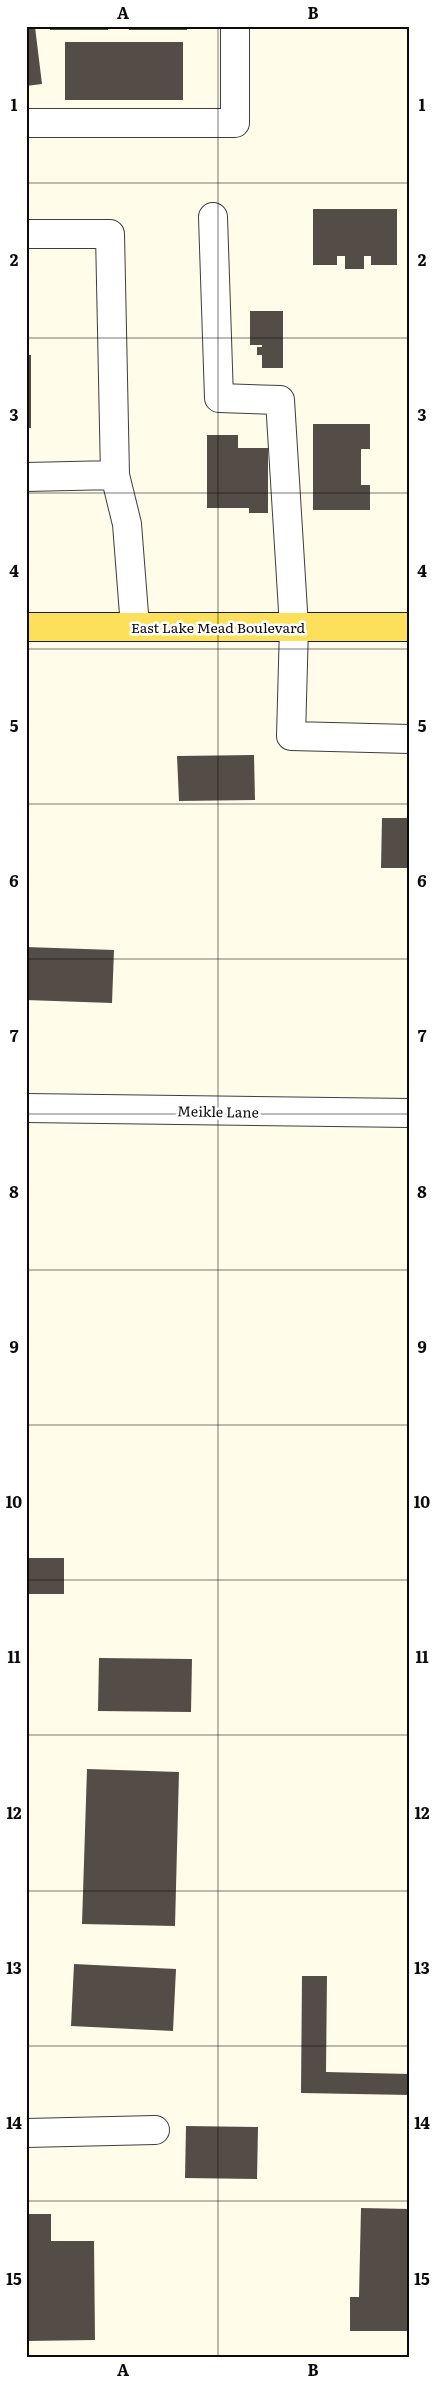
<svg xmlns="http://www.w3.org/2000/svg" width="436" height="2384" font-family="Literata,serif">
	<rect width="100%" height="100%" fill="#fffce9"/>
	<path fill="#544d47" d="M 50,26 L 108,26 L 108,30 L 50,30 Z
		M 129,26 L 187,26 L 187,30 L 129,30 Z
		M 35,27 L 42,84 L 26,86 L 26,28 Z
		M 65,42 L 183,42 L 183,100 L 65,100 Z
		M 313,209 L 397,209 L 397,265 L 371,265 L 371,256 L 364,256 L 364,269 L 345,269 L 345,256 L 337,256 L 337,265 L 313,265 Z
		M 250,311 L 283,311 L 283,368 L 262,368 L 262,355 L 257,355 L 257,347 L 262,347 L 262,345 L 250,345 Z
		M 26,355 L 31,355 L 31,428 L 26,428 Z
		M 313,424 L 370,424 L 370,449 L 361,449 L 361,485 L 370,485 L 370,510 L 313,510 Z
		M 207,435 L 238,435 L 238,448 L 268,448 L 268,513 L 249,513 L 249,508 L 207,508 Z
		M 254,755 L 255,800 L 179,801 L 177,756 Z
		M 382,818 L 410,818 L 410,868 L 381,868 Z
		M 26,947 L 114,950 L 112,1003 L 26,1000 Z
		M 26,1558 L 64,1558 L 64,1594 L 26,1594 Z
		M 99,1658 L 192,1659 L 191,1712 L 98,1711 Z
		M 87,1769 L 179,1772 L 175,1926 L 82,1924 Z
		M 74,1964 L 176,1969 L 173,2031 L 71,2026 Z
		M 302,1976 L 327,1976 L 326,2072 L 410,2074 L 410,2095 L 301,2093 Z
		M 186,2126 L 258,2127 L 257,2179 L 185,2178 Z
		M 361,2208 L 410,2209 L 410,2331 L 350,2331 L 350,2297 L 359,2297 Z
		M 26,2214 L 51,2214 L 51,2241 L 94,2241 L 95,2340 L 26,2341 Z"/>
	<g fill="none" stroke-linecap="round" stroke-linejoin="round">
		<g stroke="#3e3e3e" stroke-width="30">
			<path id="minor" d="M 26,123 L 235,123 L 235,26
				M 213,217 L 219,398 L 280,400 L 294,627 L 291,736 L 410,739
				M 26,234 L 110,234 L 115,475 L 127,524 L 135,627
				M 26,477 L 115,475
				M 26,1108 L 410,1113
				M 26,2133 L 155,2130"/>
		</g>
		<g stroke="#1c1c1c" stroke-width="30">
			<path id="major" d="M 26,627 L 410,627"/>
		</g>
		<use href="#minor" stroke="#fff" stroke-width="28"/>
		<use href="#major" stroke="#fce05b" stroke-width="28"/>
	</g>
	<path fill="none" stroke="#0b0b0b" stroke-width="1" stroke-opacity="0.55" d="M 218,26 L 218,2358M 26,183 L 410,183M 26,338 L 410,338M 26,493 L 410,493M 26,649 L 410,649M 26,804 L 410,804M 26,959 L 410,959M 26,1114 L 410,1114M 26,1270 L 410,1270M 26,1425 L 410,1425M 26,1580 L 410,1580M 26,1735 L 410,1735M 26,1891 L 410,1891M 26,2046 L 410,2046M 26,2201 L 410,2201"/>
	<g text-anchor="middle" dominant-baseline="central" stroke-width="5" stroke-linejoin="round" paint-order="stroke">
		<g font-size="14" fill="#0b0b0b" stroke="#fff">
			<text x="218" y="627">East Lake Mead Boulevard</text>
			<text transform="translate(218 1111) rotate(1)">Meikle Lane</text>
		</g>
	</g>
	<rect width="436" height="2384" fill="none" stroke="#ffffff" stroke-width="55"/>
	<rect x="28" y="28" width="380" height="2328" fill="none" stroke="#0b0b0b" stroke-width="2"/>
	<g font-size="16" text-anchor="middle" font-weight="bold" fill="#0b0b0b">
		<text x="123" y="19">A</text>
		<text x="313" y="19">B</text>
		<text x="14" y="111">1</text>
		<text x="422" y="111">1</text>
		<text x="14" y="266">2</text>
		<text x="422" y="266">2</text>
		<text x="14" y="421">3</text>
		<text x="422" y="421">3</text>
		<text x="14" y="577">4</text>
		<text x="422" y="577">4</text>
		<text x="14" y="732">5</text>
		<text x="422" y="732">5</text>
		<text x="14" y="887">6</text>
		<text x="422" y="887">6</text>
		<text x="14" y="1042">7</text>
		<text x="422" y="1042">7</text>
		<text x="14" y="1198">8</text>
		<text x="422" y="1198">8</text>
		<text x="14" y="1353">9</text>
		<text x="422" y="1353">9</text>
		<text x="14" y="1508">10</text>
		<text x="422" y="1508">10</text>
		<text x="14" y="1663">11</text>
		<text x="422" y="1663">11</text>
		<text x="14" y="1819">12</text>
		<text x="422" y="1819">12</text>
		<text x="14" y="1974">13</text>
		<text x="422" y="1974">13</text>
		<text x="14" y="2129">14</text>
		<text x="422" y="2129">14</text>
		<text x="14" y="2285">15</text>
		<text x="422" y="2285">15</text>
		<text x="123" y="2376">A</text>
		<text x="313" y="2376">B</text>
	</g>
</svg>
